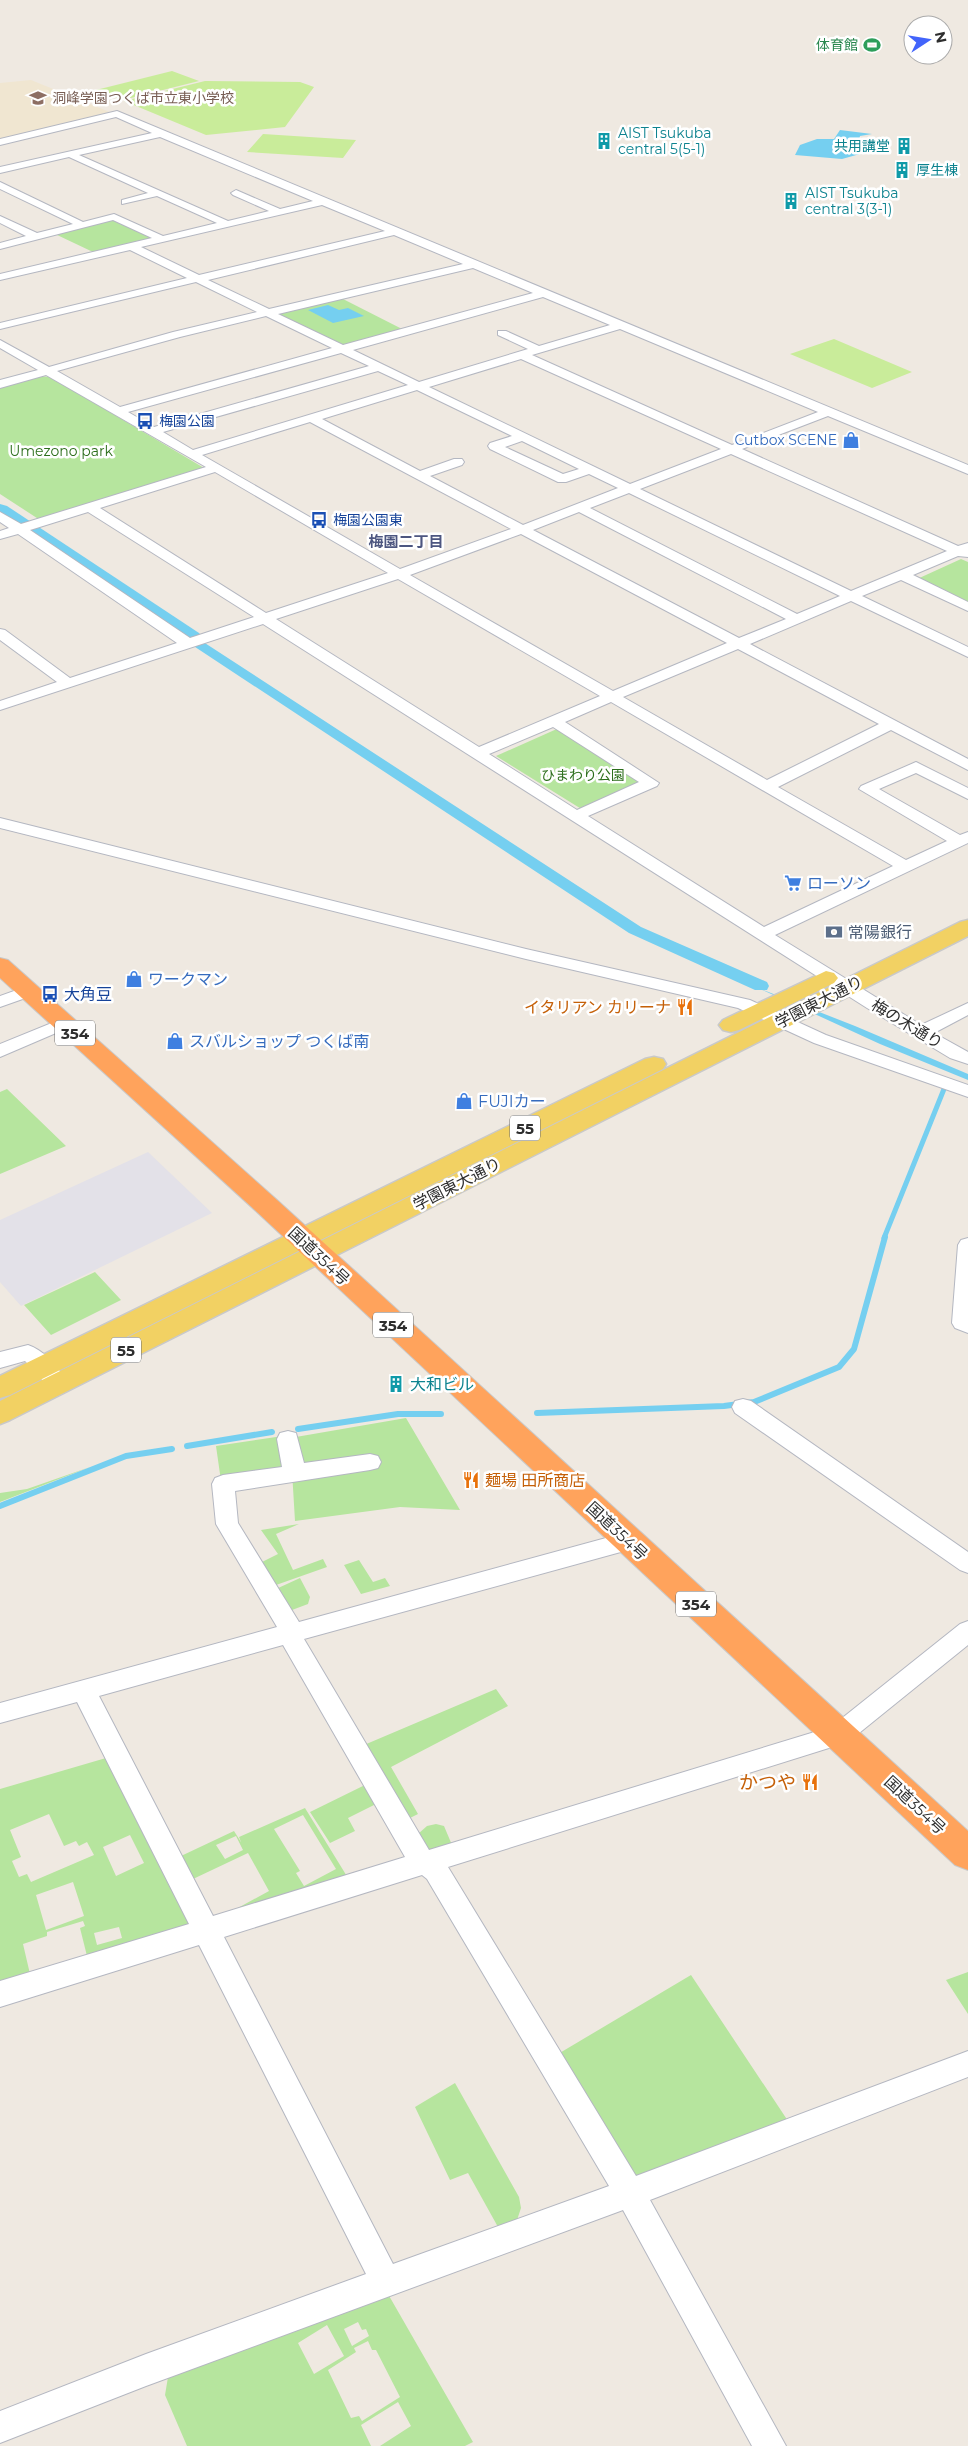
<svg xmlns="http://www.w3.org/2000/svg" width="968" height="2446" font-family="Montserrat,'Noto Sans JP',sans-serif">
	<rect width="100%" height="100%" fill="#efe9e1"/>
	<path fill="#e3e1e8" d="M 148,1152 L 212,1213 L 21,1306 L 0,1282 L 0,1220 Z"/>
	<path fill="#f0e6d1" d="M 31,80 L 112,113 L 0,139 L 0,83 Z"/>
	<path fill="#b6e59e" fill-rule="evenodd" d="M 114,218 L 153,239 L 93,252 L 55,234 Z
		M 343,299 L 406,331 L 344,347 L 278,314 Z
		M 37,376 L 51,377 L 204,468 L 40,520 L 0,494 L 0,386 Z
		M 961,559 L 968,562 L 968,604 L 915,580 Z
		M 559,728 L 648,780 L 583,810 L 496,756 Z
		M 7,1089 L 66,1146 L 0,1174 L 0,1092 Z
		M 95,1272 L 121,1300 L 51,1335 L 24,1305 Z
		M 406,1418 L 460,1510 L 400,1507 L 295,1521 L 290,1438 Z
		M 283,1436 L 289,1471 L 221,1481 L 216,1446 Z
		M 90,1467 L 0,1502 L 0,1493 L 27,1489 Z
		M 299,1524 L 276,1534 L 293,1570 L 323,1559 L 327,1567 L 276,1585 L 262,1562 L 278,1554 L 261,1530 Z
		M 359,1560 L 373,1582 L 385,1578 L 390,1586 L 361,1594 L 344,1565 Z
		M 300,1578 L 310,1597 L 308,1604 L 292,1610 L 276,1589 Z
		M 496,1689 L 508,1706 L 391,1767 L 418,1814 L 408,1819 L 364,1745 Z
		M 106,1758 L 198,1926 L 0,1984 L 0,1789 ZM 49,1814 L 64,1846 L 76,1841 L 79,1846 L 87,1842 L 94,1855 L 31,1882 L 27,1874 L 19,1877 L 12,1861 L 21,1857 L 10,1830 ZM 130,1835 L 144,1863 L 116,1876 L 103,1847 ZM 73,1882 L 84,1916 L 46,1930 L 36,1895 ZM 83,1921 L 85,1926 L 80,1928 L 87,1956 L 30,1974 L 23,1944 L 47,1936 L 47,1932 ZM 119,1927 L 122,1938 L 97,1945 L 94,1933 Z
		M 369,1783 L 380,1802 L 348,1818 L 355,1831 L 330,1843 L 310,1812 Z
		M 305,1808 L 348,1878 L 236,1909 L 269,1891 L 248,1853 L 193,1879 L 181,1856 L 234,1831 L 241,1842 L 239,1837 ZM 303,1815 L 336,1869 L 304,1886 L 296,1873 L 300,1871 L 274,1829 ZM 236,1836 L 243,1850 L 225,1859 L 216,1845 Z
		M 436,1824 L 444,1826 L 452,1845 L 425,1852 L 418,1834 L 427,1826 Z
		M 968,1972 L 968,2014 L 946,1980 Z
		M 691,1975 L 788,2121 L 637,2176 L 628,2172 L 558,2054 Z
		M 455,2083 L 519,2197 L 521,2208 L 517,2220 L 498,2227 L 468,2173 L 450,2180 L 415,2107 Z
		M 388,2294 L 473,2442 L 465,2446 L 380,2446 L 411,2426 L 398,2402 L 361,2425 L 371,2446 L 187,2446 L 165,2395 L 169,2371 ZM 358,2322 L 362,2330 L 366,2329 L 369,2336 L 352,2346 L 344,2329 ZM 327,2325 L 344,2356 L 314,2374 L 298,2343 ZM 368,2341 L 372,2350 L 376,2350 L 400,2397 L 362,2421 L 359,2416 L 351,2418 L 328,2370 L 356,2352 L 354,2348 Z"/>
	<path fill="#c9ec9a" d="M 172,71 L 199,81 L 123,100 L 96,90 Z
		M 205,81 L 300,82 L 314,87 L 285,127 L 206,135 L 124,101 Z
		M 263,134 L 356,140 L 343,158 L 247,152 Z
		M 834,339 L 912,372 L 872,388 L 790,354 Z"/>
	<path fill="#75cff0" d="M 840,130 L 872,134 L 860,136 L 857,148 L 867,152 L 842,159 L 795,155 L 800,145 L 817,139 L 834,139 Z
		M 328,305 L 339,310 L 348,308 L 364,316 L 333,323 L 308,310 Z
		M 758,988 L 855,1026 L 968,1074 L 968,1080 L 880,1044 Z"/>
	<g fill="none" stroke-linecap="round" stroke-linejoin="round">
		<path stroke="#75cff0" stroke-width="5" d="M 884,1238 L 944,1089"/>
		<path stroke="#75cff0" stroke-width="6" d="M 537,1413 L 724,1406 L 754,1402 L 839,1367 L 854,1349 L 885,1237
			M 298,1429 L 398,1414 L 441,1414
			M 187,1446 L 272,1432
			M 0,1506 L 126,1456 L 172,1449"/>
		<path fill="#75cff0" fill-rule="evenodd" d="M 191,634 L 641,927 L 767,982 L 769,986 L 767,990 L 755,990 L 629,933 L 186,641 L 184,638 Z"/>
		<path fill="#75cff0" fill-rule="evenodd" d="M 0,504 L 7,506 L 199,633 L 203,638 L 199,643 L 191,645 L 183,643 L 0,520 Z"/>
		<g stroke="#b4b7c1" stroke-width="2">
			<path id="minor" d="M 117,111 L 968,465 L 968,474 L 828,416 L 742,449 L 958,546 L 968,543 L 968,557 L 958,556 L 913,575 L 968,602 L 968,611 L 901,580 L 862,596 L 968,647 L 968,657 L 851,601 L 750,644 L 968,759 L 968,770 L 891,730 L 778,787 L 906,860 L 947,841 L 859,789 L 861,786 L 916,762 L 968,788 L 968,799 L 916,773 L 879,789 L 960,835 L 968,832 L 968,843 L 775,935 L 921,1025 L 968,1003 L 968,1015 L 934,1033 L 968,1052 L 968,1064 L 950,1058 L 867,1008 L 263,624 L 0,710 L 0,701 L 57,682 L 0,640 L 0,629 L 5,630 L 70,678 L 177,643 L 18,534 L 0,539 L 0,531 L 9,528 L 0,522 L 0,512 L 21,524 L 206,467 L 46,375 L 0,388 L 0,380 L 38,370 L 0,348 L 0,340 L 49,367 L 173,332 L 257,312 L 196,282 L 0,329 L 0,323 L 187,278 L 130,250 L 0,280 L 0,274 L 152,238 L 113,220 L 0,249 L 0,243 L 26,236 L 0,223 L 0,216 L 37,233 L 73,224 L 0,189 L 0,182 L 83,222 L 114,214 L 163,236 L 217,223 L 157,196 L 122,204 L 122,200 L 148,193 L 69,157 L 0,173 L 0,167 L 152,133 L 116,117 L 0,145 L 0,139 ZM 160,137 L 313,201 L 280,209 L 236,190 L 231,193 L 233,195 L 269,211 L 228,221 L 79,155 ZM 322,205 L 385,231 L 199,275 L 141,247 ZM 394,235 L 463,264 L 269,309 L 208,280 ZM 473,268 L 533,293 L 343,345 L 278,314 ZM 543,297 L 610,325 L 539,346 L 506,331 L 498,331 L 498,335 L 528,349 L 419,382 L 353,350 ZM 266,316 L 332,348 L 120,407 L 57,371 L 180,337 ZM 620,329 L 818,412 L 732,445 L 532,355 ZM 341,353 L 369,366 L 154,427 L 128,412 ZM 521,359 L 721,449 L 630,484 L 429,387 ZM 378,371 L 408,385 L 193,450 L 163,432 ZM 417,390 L 512,436 L 490,443 L 488,446 L 490,449 L 558,482 L 566,482 L 589,474 L 618,488 L 523,525 L 430,476 L 462,465 L 464,462 L 462,459 L 454,459 L 420,471 L 322,419 ZM 310,422 L 511,529 L 400,569 L 202,455 ZM 522,441 L 579,469 L 563,474 L 505,447 ZM 731,454 L 947,551 L 851,591 L 640,489 ZM 215,472 L 388,573 L 266,613 L 100,508 ZM 629,493 L 840,596 L 797,614 L 590,508 ZM 88,512 L 254,617 L 190,638 L 30,530 ZM 579,512 L 786,619 L 739,638 L 533,530 ZM 521,534 L 727,643 L 613,691 L 410,575 ZM 398,579 L 600,696 L 479,747 L 276,619 ZM 738,649 L 879,724 L 767,780 L 623,697 ZM 611,702 L 893,866 L 764,927 L 588,816 L 657,786 L 659,783 L 565,722 ZM 553,727 L 639,782 L 577,810 L 489,754 Z
				M 0,818 L 526,949 L 750,1000 L 826,1035 L 968,1085 L 968,1097 L 814,1043 L 738,1008 L 526,959 L 0,828 Z
				M 28,986 L 34,987 L 37,991 L 34,995 L 0,1007 L 0,996 Z
				M 64,1018 L 70,1019 L 73,1023 L 70,1027 L 0,1057 L 0,1044 Z
				M 968,1238 L 968,1333 L 955,1328 L 952,1323 L 958,1245 L 961,1240 Z
				M 28,1345 C 43,1350 57,1365 65,1379 L 62,1384 C 44,1390 37,1372 25,1361 L 0,1368 L 0,1352 Z
				M 743,1399 L 751,1401 L 968,1552 L 968,1573 L 960,1570 L 735,1413 L 732,1407 L 735,1401 Z
				M 288,1431 L 296,1433 L 304,1463 L 370,1454 L 378,1456 L 381,1462 L 378,1468 L 370,1470 L 235,1491 L 238,1523 L 299,1622 L 628,1532 L 636,1535 L 640,1541 L 636,1547 L 628,1550 L 304,1639 L 429,1850 L 831,1727 L 960,1624 L 968,1621 L 968,1645 L 848,1742 L 448,1867 L 636,2176 L 968,2051 L 968,2077 L 650,2200 L 786,2446 L 752,2446 L 623,2210 L 146,2386 L 0,2443 L 0,2411 L 146,2354 L 366,2274 L 199,1945 L 0,2007 L 0,1981 L 189,1924 L 77,1702 L 0,1723 L 0,1703 L 277,1627 L 216,1524 L 212,1484 L 215,1478 L 223,1475 L 282,1467 L 277,1439 L 280,1433 ZM 283,1645 L 405,1857 L 213,1916 L 99,1696 ZM 422,1875 L 427,1879 L 609,2186 L 393,2264 L 224,1937 Z"/>
		</g>
		<g stroke="#c9c9c9" stroke-width="3">
			<path id="major" d="M 968,920 L 968,936 L 10,1420 L 0,1424 L 0,1401 L 960,922 Z
				M 826,971 L 834,973 L 838,978 L 834,983 L 739,1030 L 731,1032 L 723,1030 L 719,1025 L 723,1020 Z
				M 654,1057 L 663,1059 L 666,1064 L 663,1069 L 10,1395 L 0,1398 L 0,1376 L 645,1059 Z"/>
		</g>
		<g stroke="#c9c9c9" stroke-width="2">
			<path id="highway" d="M 0,958 L 8,960 L 277,1200 L 968,1831 L 968,1870 L 955,1865 L 257,1212 L 0,978 Z"/>
		</g>
		<use href="#minor" fill="#fff" fill-rule="evenodd"/>
		<use href="#major" fill="#f2d163" fill-rule="evenodd"/>
		<use href="#highway" fill="#ffa35c" fill-rule="evenodd"/>
	</g>
	<defs>
		<g id="stadium-bare" transform="scale(1.35)"><path d="M0-5a6.5 5 0 1 0 0 10a6.5 5 0 1 0 0-10ZM-3.5-1.8h7v3.6h-7Z" fill="#2e9e5b" stroke="#fff" stroke-width="2.5" paint-order="stroke"/></g>
		<g id="school-bare" transform="scale(1.35)"><path d="M0-5L7-2L0 1L-7-2ZM-4 1L0 2.5L4 1V4Q0 6-4 4Z" fill="#8d6e63" stroke="#fff" stroke-width="2.5" paint-order="stroke"/></g>
		<g id="building-bare" transform="scale(1.35)"><path d="M-4-6H4V6H1V3H-1V6H-4ZM-2.5-4.3h1.7v1.8h-1.7ZM.8-4.3h1.7v1.8H.8ZM-2.5-1h1.7V.8h-1.7ZM.8-1h1.7V.8H.8Z" fill="#0f9aa8" stroke="#fff" stroke-width="2.5" paint-order="stroke"/></g>
		<g id="bus-bare" transform="scale(1.35)"><path d="M-5-6H5V4H4V6H2V4H-2V6H-4V4H-5ZM-3.5-4V0h7V-4ZM-3.5 1.2v1.5H-2V1.2ZM2 1.2v1.5H3.5V1.2Z" fill="#1a4fb4" stroke="#fff" stroke-width="2.5" paint-order="stroke"/></g>
		<g id="shop-bare" transform="scale(1.35)"><path d="M-5-2.5h2.3a2.7 3.5 0 0 1 5.4 0H5L5.5 6h-11ZM-1.5-2.5h3a1.5 2.3 0 0 0-3 0Z" fill="#3f7fe0" stroke="#fff" stroke-width="2.5" paint-order="stroke"/></g>
		<g id="supermarket-bare" transform="scale(1.35)"><path d="M-6-5.5h2.5l.6 2H6L4.5 2H-2.5L-4.4-4H-6ZM-1.5 3.2a1.3 1.3 0 1 0 .1 0ZM3 3.2a1.3 1.3 0 1 0 .1 0Z" fill="#3f7fe0" stroke="#fff" stroke-width="2.5" paint-order="stroke"/></g>
		<g id="bank-bare" transform="scale(1.35)"><path d="M-6-4H6V4H-6ZM0-2.3a2.3 2.3 0 1 0 0 4.6a2.3 2.3 0 1 0 0-4.6Z" fill="#5c6f8a" stroke="#fff" stroke-width="2.5" paint-order="stroke"/></g>
		<g id="restaurant-bare" transform="scale(1.35)"><path d="M-5-6h1v4h1v-4h1v4h1v-4h1v5L-1.5 .5V6h-2V.5L-5-1ZM5-6V6H3V1.5H1.5Q1.5-4 5-6Z" fill="#e8710a" stroke="#fff" stroke-width="2.5" paint-order="stroke"/></g>
	</defs>
	<g fill-rule="evenodd">
		<use href="#stadium-bare" x="872" y="45"/>
		<use href="#school-bare" x="38" y="98"/>
		<use href="#building-bare" x="604" y="141"/>
		<use href="#building-bare" x="904" y="146"/>
		<use href="#building-bare" x="902" y="170"/>
		<use href="#building-bare" x="791" y="201"/>
		<use href="#bus-bare" x="145" y="421"/>
		<use href="#shop-bare" x="851" y="440"/>
		<use href="#bus-bare" x="319" y="520"/>
		<use href="#supermarket-bare" x="793" y="883"/>
		<use href="#bank-bare" x="834" y="932"/>
		<use href="#shop-bare" x="134" y="979"/>
		<use href="#bus-bare" x="50" y="994"/>
		<use href="#restaurant-bare" x="685" y="1007"/>
		<use href="#shop-bare" x="175" y="1041"/>
		<use href="#shop-bare" x="464" y="1101"/>
		<use href="#building-bare" x="396" y="1384"/>
		<use href="#restaurant-bare" x="471" y="1480"/>
		<use href="#restaurant-bare" x="810" y="1782"/>
	</g>
	<g text-anchor="middle" dominant-baseline="central" stroke-width="5" stroke-linejoin="round" paint-order="stroke">
		<g font-size="14" fill="#27864d" stroke="#fff" text-anchor="end">
			<text x="858" y="45">体育館</text>
		</g>
		<g font-size="14" fill="#785e54" stroke="#fff" text-anchor="start">
			<text x="52" y="98">洞峰学園つくば市立東小学校</text>
		</g>
		<g font-size="14" fill="#0d838f" stroke="#fff" text-anchor="start">
			<text x="618" y="133">AIST Tsukuba<tspan x="618" dy="16">central 5(5-1)</tspan></text>
			<text x="890" y="146" text-anchor="end">共用講堂</text>
			<text x="916" y="170">厚生棟</text>
			<text x="805" y="193">AIST Tsukuba<tspan x="805" dy="16">central 3(3-1)</tspan></text>
		</g>
		<g font-size="14" fill="#164399" stroke="#fff" text-anchor="start">
			<text x="159" y="421">梅園公園</text>
			<text x="333" y="520">梅園公園東</text>
		</g>
		<g font-size="14" fill="#366cbe" stroke="#fff" text-anchor="end">
			<text x="837" y="440">Cutbox SCENE</text>
		</g>
		<g font-size="14" fill="#2c6e1b" stroke="#fff">
			<text x="61" y="451">Umezono park</text>
			<text x="583" y="775">ひまわり公園</text>
		</g>
		<g font-size="15" font-weight="bold" fill="#4d5680" stroke="#fff">
			<text x="406" y="541">梅園二丁目</text>
		</g>
		<g fill="#fff" stroke="#6d6d6d" stroke-width="1">
			<rect x="55" y="1020.5" width="40" height="25" rx="4"/>
			<rect x="510" y="1115.5" width="30" height="25" rx="4"/>
			<rect x="373" y="1312.5" width="40" height="25" rx="4"/>
			<rect x="111" y="1337.5" width="30" height="25" rx="4"/>
			<rect x="676" y="1591.5" width="40" height="25" rx="4"/>
		</g>
		<g font-size="15" font-weight="bold" fill="#2e2e2e">
			<text x="75" y="1033">354</text>
			<text x="525" y="1128">55</text>
			<text x="393" y="1325">354</text>
			<text x="126" y="1350">55</text>
			<text x="696" y="1604">354</text>
		</g>
		<g font-size="16" fill="#366cbe" stroke="#fff" text-anchor="start">
			<text x="807" y="883">ローソン</text>
			<text x="148" y="979">ワークマン</text>
			<text x="189" y="1041">スバルショップ つくば南</text>
			<text x="478" y="1101">FUJIカー</text>
		</g>
		<g font-size="16" fill="#4e5e75" stroke="#fff" text-anchor="start">
			<text x="848" y="932">常陽銀行</text>
		</g>
		<g font-size="16" fill="#164399" stroke="#fff" text-anchor="start">
			<text x="64" y="994">大角豆</text>
		</g>
		<g font-size="16" fill="#2e2e2e" stroke="#fff">
			<text transform="translate(819 1002) rotate(-27)">学園東大通り</text>
			<text transform="translate(907 1024) rotate(31)">梅の木通り</text>
			<text transform="translate(457 1184) rotate(-27)">学園東大通り</text>
			<text transform="translate(319 1256) rotate(43)">国道354号</text>
			<text transform="translate(617 1531) rotate(43)">国道354号</text>
			<text transform="translate(915 1805) rotate(43)">国道354号</text>
		</g>
		<g font-size="16" fill="#c56008" stroke="#fff" text-anchor="end">
			<text x="671" y="1007">イタリアン カリーナ</text>
			<text x="485" y="1480" text-anchor="start">麺場 田所商店</text>
		</g>
		<g font-size="16" fill="#0d838f" stroke="#fff" text-anchor="start">
			<text x="410" y="1384">大和ビル</text>
		</g>
		<g font-size="19" fill="#c56008" stroke="#fff" text-anchor="end">
			<text x="796" y="1782">かつや</text>
		</g>
	</g>
	<g transform="translate(928 40) rotate(78)"><circle r="24" fill="#ffffff" stroke="#ababab"/>
	<path d="M0-4L9 19L0 12L-9 19Z" fill="#4264fb"/>
	<text y="-8" font-size="14" font-weight="bold" text-anchor="middle" fill="#2e2e2e">N</text>
	</g>
</svg>
